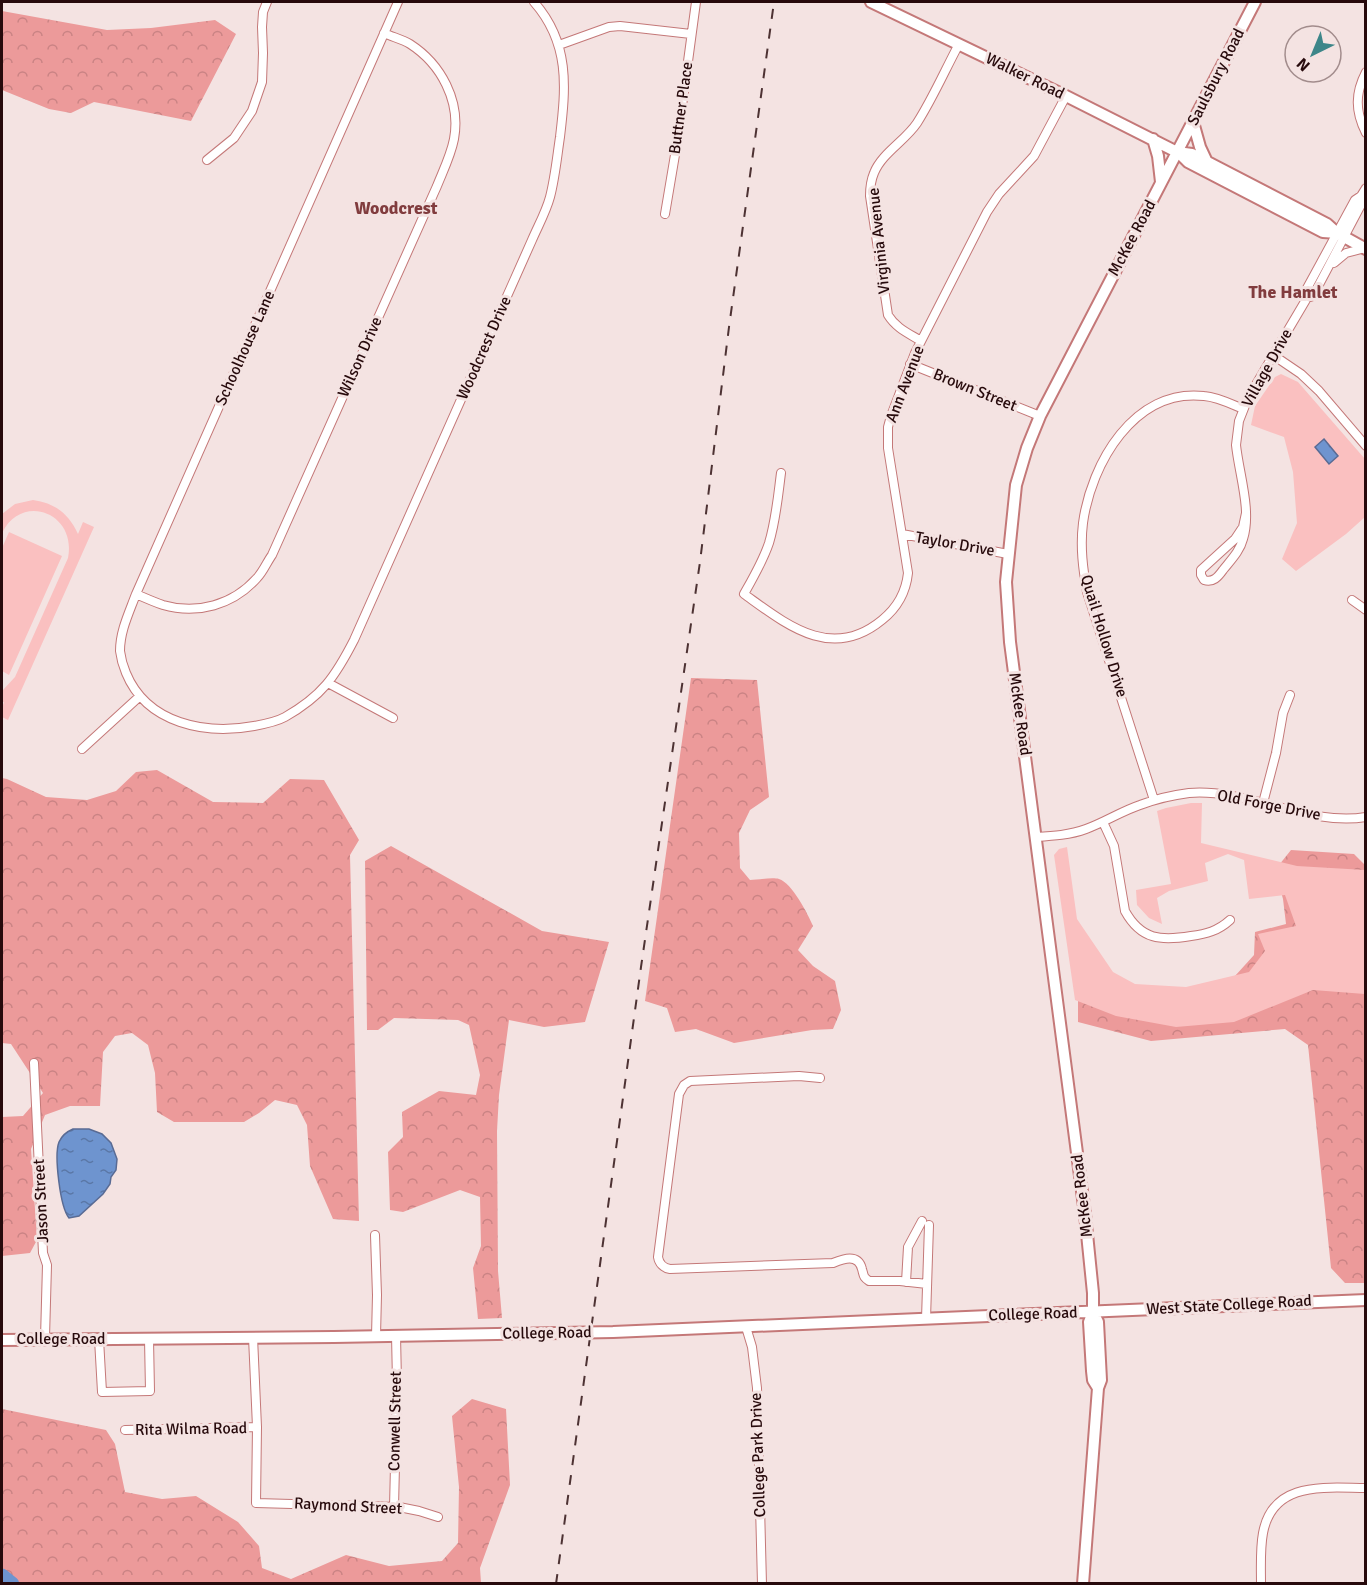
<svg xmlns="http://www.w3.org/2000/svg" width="1367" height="1585" font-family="Signika,sans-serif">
	<defs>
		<pattern id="forest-crowns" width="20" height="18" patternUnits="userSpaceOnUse" patternTransform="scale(1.5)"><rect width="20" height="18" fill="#ec9a9a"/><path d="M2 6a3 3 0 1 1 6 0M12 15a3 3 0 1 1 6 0" fill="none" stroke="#ca8384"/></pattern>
		<pattern id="water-ripples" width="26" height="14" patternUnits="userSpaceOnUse" patternTransform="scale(1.5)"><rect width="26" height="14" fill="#6e94cf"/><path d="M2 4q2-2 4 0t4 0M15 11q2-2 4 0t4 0" fill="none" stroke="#5a77a6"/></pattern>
	</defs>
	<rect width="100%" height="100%" fill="#f4e3e2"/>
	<path fill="url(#forest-crowns)" d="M 2,11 L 107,30 L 151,28 L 215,20 L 236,34 L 191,121 L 94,102 L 71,113 L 49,109 L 2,90 Z
		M 691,678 L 757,680 L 769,797 L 750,810 L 739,833 L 740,868 L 750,880 C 757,880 772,877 779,879 C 792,883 808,914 813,926 L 798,950 L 813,966 L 835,981 L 841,1010 L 833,1029 L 812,1030 L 734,1043 L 696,1029 L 675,1032 L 667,1008 L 645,1001 Z
		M 157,770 L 213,802 L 263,803 L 290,779 L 324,780 L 359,840 L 350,855 L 359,1221 L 333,1219 L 310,1166 L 307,1125 L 297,1105 L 275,1100 L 259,1113 L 244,1122 L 174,1122 L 157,1112 L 155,1073 L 148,1045 L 132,1033 L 115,1036 L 103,1052 L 100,1106 L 70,1106 L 45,1115 L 31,1149 L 37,1240 L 30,1253 L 2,1256 L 2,1117 L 23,1116 L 43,1093 L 11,1044 L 2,1043 L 2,778 L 7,779 L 46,797 L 87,800 L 116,791 L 136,772 Z
		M 391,846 L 542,931 L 609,942 L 585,1022 L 544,1027 L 509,1020 L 499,1095 L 497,1131 L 498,1271 L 502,1318 L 478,1319 L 473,1268 L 481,1246 L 480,1197 L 460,1190 L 403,1212 L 390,1210 L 388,1152 L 403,1137 L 402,1112 L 439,1091 L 476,1095 L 480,1075 L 469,1025 L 458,1020 L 394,1018 L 378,1030 L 367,1030 L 365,861 Z
		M 1291,850 L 1354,854 L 1365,865 L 1365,1283 L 1345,1283 L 1331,1268 L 1308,1045 L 1285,1029 L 1151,1041 L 1078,1022 L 1078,987 L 1157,1010 L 1235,976 L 1254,955 L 1255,932 L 1286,924 L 1283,899 L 1275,870 Z
		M 472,1399 L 506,1409 L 510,1485 L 480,1568 L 481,1583 L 2,1583 L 2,1409 L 106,1430 L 115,1444 L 125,1492 L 162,1499 L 196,1496 L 238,1522 L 259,1546 L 262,1568 L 291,1579 L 346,1555 L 389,1566 L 442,1561 L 458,1543 L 459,1487 L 452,1416 Z"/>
	<path fill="#fac0c0" d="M 1281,374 L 1298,382 L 1365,459 L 1365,517 L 1346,534 L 1296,571 L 1282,559 L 1297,523 L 1293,472 L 1284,437 L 1251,425 L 1255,406 L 1275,377 Z
		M 33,500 C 55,503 69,514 78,534 L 83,522 L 94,527 L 8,720 L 2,717 L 2,708 L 4,702 L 2,702 L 2,691 L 15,677 L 68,558 C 77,513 22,492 2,533 L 2,514 L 15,504 Z
		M 9,532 L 62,556 L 9,675 L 2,671 L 2,548 Z
		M 1191,803 L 1202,803 L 1201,843 L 1297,866 L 1365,870 L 1365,994 L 1313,990 L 1234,1022 L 1176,1027 L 1116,1016 L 1075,1000 L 1054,855 L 1059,849 L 1067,847 L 1077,919 L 1113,972 L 1135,984 L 1186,987 L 1249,972 L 1265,951 L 1258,934 L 1296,926 L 1285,895 L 1249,899 L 1244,860 L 1228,854 L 1205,863 L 1208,881 L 1169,891 L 1157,898 L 1162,924 L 1149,918 L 1137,905 L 1136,890 L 1171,884 L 1157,811 L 1166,808 Z"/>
	<path fill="url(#water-ripples)" stroke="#596b94" stroke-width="1.5" d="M 1324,439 L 1338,456 L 1329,464 L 1315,447 Z
		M 73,1129 L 89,1129 L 102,1134 L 111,1143 L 117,1159 L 116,1170 L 111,1177 L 110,1184 L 103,1194 L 79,1216 L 69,1218 C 60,1207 54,1155 59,1142 C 62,1135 66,1132 73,1129 Z"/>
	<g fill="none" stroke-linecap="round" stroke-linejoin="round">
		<path stroke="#6e94cf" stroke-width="15" d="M 2,1576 L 12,1584"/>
		<g stroke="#c47878" stroke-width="10">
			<path id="street" d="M 398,2 L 136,594 C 129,613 120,631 120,651 C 121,659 123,666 126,673 C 147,724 206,735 254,726 C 265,724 276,722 285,717 C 322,696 335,677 354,640 L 532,240 C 538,226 546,212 550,197 C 555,178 557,157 560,137 C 566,87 570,43 534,2
				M 559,45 L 609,27 L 620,26 L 691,34
				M 1366,72 C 1355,93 1355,111 1366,133
				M 207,160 L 234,138 L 252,111 L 262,82 L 263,53 L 262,27 L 263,12 L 267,2
				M 665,214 L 677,143 L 696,2
				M 1334,263 L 1346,253 L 1365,248
				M 1307,298 L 1305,292 L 1355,200 L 1361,196 L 1366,188
				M 921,341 C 908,333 896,328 888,315 L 870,196 C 870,188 871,180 874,173 C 882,153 905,141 917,123 C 933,98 945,70 959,44
				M 1273,355 L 1301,374 L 1319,391 L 1366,446
				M 910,364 L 1040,416
				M 781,473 C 778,496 776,520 769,543 C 763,561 753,578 744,594 C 786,624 831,662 882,620 C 897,608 906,592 908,573 L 888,448 L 888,427 L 891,416 L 915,353 L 987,212 L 999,194 L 1034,156 L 1066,96
				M 1246,513 L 1243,527 L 1235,539 L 1201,570 L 1201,575 L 1204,580 C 1213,583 1218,577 1223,570 C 1231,560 1240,551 1243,539 C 1252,511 1239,474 1236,445 L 1239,421 L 1248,398 L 1307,298 L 1313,296 L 1362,203 L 1361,196
				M 902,534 L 1008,554
				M 136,594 C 145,598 154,602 163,605 C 197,615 233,605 257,578 C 263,572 267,562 272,555 L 437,186 C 443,171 451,155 454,139 C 461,101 441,64 410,44 C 402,39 392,37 384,33
				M 1352,600 L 1366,610
				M 328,683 L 393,718
				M 82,749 L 140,696
				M 1154,800 L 1087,592 C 1083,569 1080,547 1083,523 C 1091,464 1134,388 1204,396 C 1218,397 1231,404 1243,409
				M 1263,803 L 1276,753 L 1283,713 L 1290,695
				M 1103,822 L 1114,846 L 1125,911 C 1141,940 1161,941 1191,936 C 1206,934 1218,931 1230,920
				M 1036,837 C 1053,836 1070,835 1086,829 C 1105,822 1122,811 1140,805 C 1156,799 1173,795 1189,793 C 1248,788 1308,827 1366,817
				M 34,1063 L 43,1253 L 47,1265 L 45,1338
				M 820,1078 L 799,1076 L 690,1081 L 684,1085 L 679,1094 L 658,1257 C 659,1263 663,1268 670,1269 L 833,1263 C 843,1259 858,1253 862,1269 C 864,1276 863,1277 869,1281 L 900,1281 L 927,1284
				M 375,1235 L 377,1295 L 376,1336
				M 906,1282 L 908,1247 L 922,1221
				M 926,1319 L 929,1225
				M 746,1327 L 752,1347 L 757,1388 L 762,1584
				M 253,1337 L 257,1427 L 256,1503 L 399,1507 L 419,1511 L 438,1517
				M 99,1339 L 102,1392 L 150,1391 L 149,1339
				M 125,1430 L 257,1427
				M 394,1507 L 397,1382 L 396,1335
				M 1261,1584 C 1261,1567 1260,1549 1263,1533 C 1273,1480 1326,1488 1366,1488"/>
		</g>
		<g stroke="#c47878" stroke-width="14">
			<path id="secondary" d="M 871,2 L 1066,96 L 1177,152 L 1192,154 L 1327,224 L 1337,233 L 1366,249
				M 1193,122 L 1200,147 L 1207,162
				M 1153,139 L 1158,156 L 1161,182
				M 1178,152 L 1188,162 L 1323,232 L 1337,233
				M 2,1340 L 334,1337 L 613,1332 L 1366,1300
				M 1098,1388 L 1093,1380 L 1092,1371 L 1089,1322 L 1093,1312 L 1093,1293 L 1085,1214 L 1010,642 L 1006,582 L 1016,485 L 1027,448 L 1040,416 L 1255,2
				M 1083,1584 L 1098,1388 L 1101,1380 L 1098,1322 L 1093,1312"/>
		</g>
		<use href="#street" stroke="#fff" stroke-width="8"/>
		<use href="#secondary" stroke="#fff" stroke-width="10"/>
		<path stroke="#4d3233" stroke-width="2" stroke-dasharray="10 10" stroke-linecap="butt" d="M 556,1584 L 641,967 L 700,562 L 729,327 L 774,2"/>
	</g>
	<g text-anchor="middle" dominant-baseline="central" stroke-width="6" stroke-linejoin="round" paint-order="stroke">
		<g font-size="16" fill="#270a0c" stroke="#f4e3e2">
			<text transform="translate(1025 76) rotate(26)">Walker Road</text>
			<text transform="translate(1216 77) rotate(-63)">Saulsbury Road</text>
			<text transform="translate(681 108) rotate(-82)">Buttner Place</text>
			<text transform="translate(1132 238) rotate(-62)">McKee Road</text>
			<text transform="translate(879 241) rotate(-96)">Virginia Avenue</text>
			<text transform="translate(245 348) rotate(-66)">Schoolhouse Lane</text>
			<text transform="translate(484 348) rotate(-66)">Woodcrest Drive</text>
			<text transform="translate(360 357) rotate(-66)">Wilson Drive</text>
			<text transform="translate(1267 368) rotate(-61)">Village Drive</text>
			<text transform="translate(905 384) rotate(-69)">Ann Avenue</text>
			<text transform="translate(975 390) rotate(22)">Brown Street</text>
			<text transform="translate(955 544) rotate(10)">Taylor Drive</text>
			<text transform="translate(1104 636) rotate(73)">Quail Hollow Drive</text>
			<text transform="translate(1020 714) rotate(82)">McKee Road</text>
			<text transform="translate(1269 805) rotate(11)">Old Forge Drive</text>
			<text transform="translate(1082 1196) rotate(-97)">McKee Road</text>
			<text transform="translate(41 1201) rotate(-93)">Jason Street</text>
			<text transform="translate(1229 1305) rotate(-3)">West State College Road</text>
			<text transform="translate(1033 1314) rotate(-2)">College Road</text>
			<text transform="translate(547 1333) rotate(-1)">College Road</text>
			<text x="61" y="1339">College Road</text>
			<text transform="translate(395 1421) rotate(-89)">Conwell Street</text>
			<text transform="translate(191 1429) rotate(-1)">Rita Wilma Road</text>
			<text transform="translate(758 1455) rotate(-92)">College Park Drive</text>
			<text transform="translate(348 1506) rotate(3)">Raymond Street</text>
		</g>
		<g font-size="18" font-weight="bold" fill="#813c3e" stroke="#f4e3e2">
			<text x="396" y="208">Woodcrest</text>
			<text x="1293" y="292">The Hamlet</text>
		</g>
	</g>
	<rect width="1367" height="1585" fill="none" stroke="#270a0c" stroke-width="6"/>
	<g transform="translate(1313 54) rotate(223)"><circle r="28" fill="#f4e3e2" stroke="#a28c8c" stroke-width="1.5"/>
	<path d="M0-4.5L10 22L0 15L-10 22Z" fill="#3d8689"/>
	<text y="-9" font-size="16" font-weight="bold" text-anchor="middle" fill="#270a0c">N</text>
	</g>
</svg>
